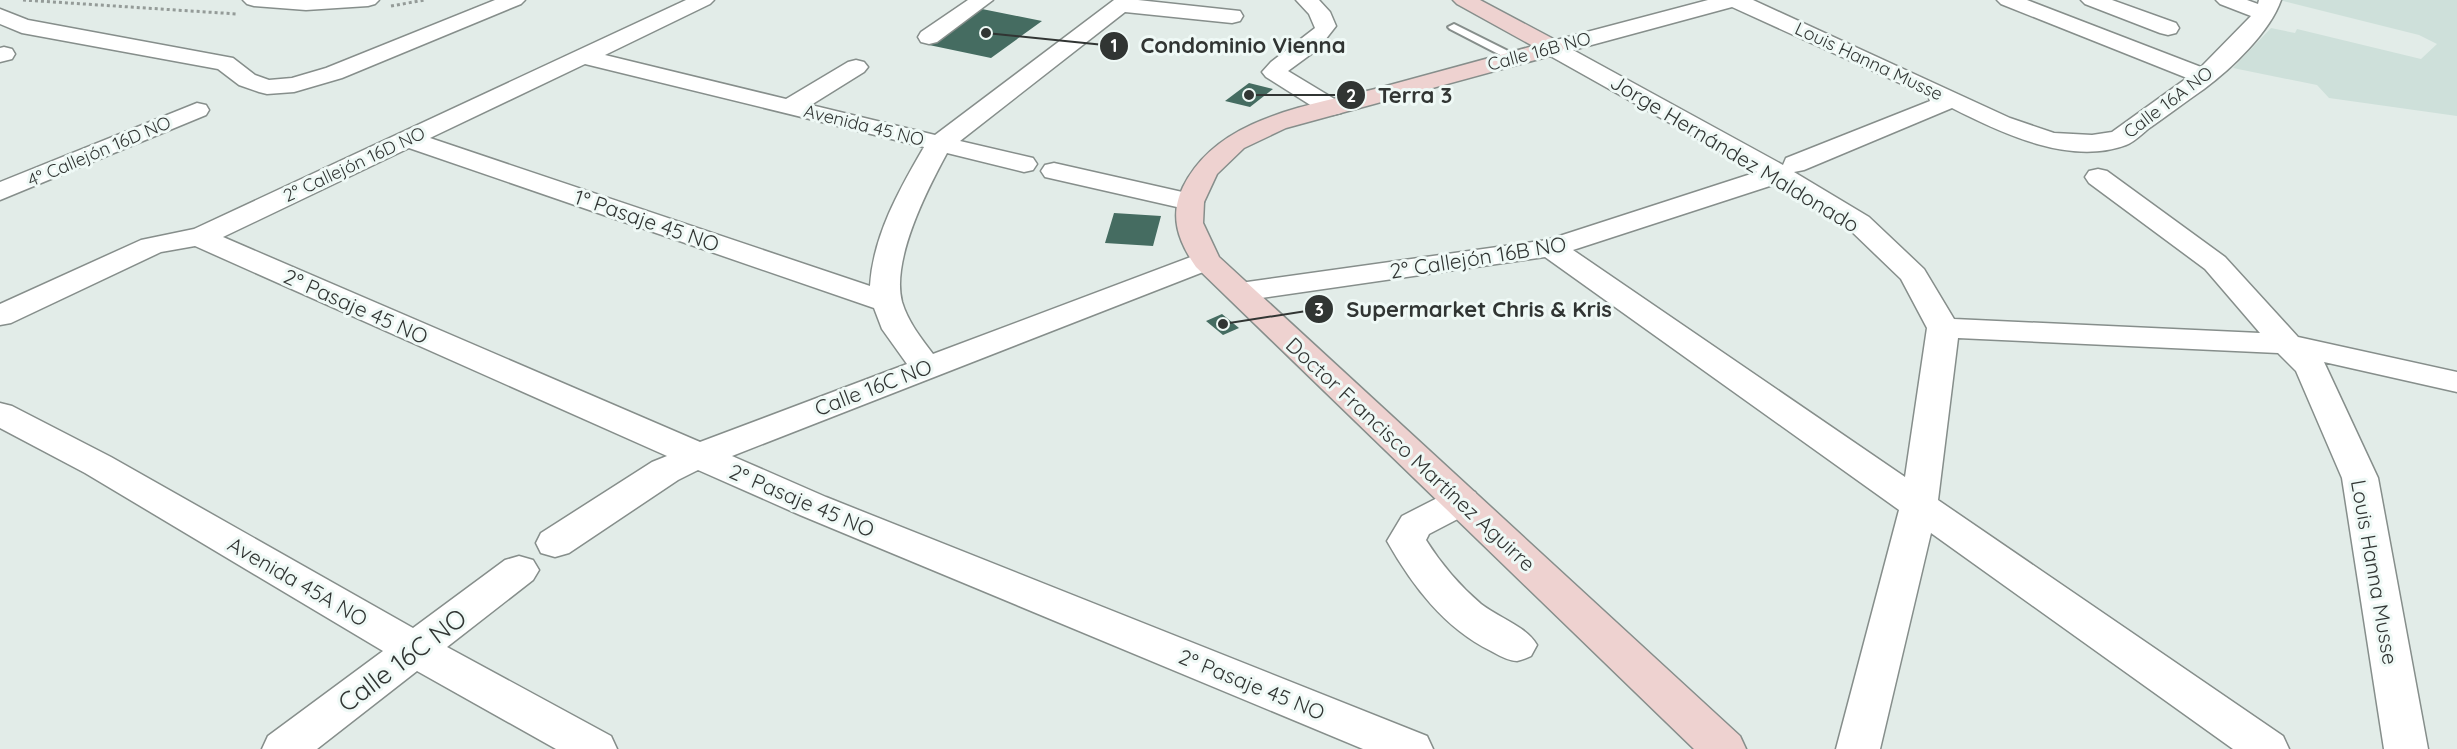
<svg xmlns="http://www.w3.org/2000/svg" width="2457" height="749" font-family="Quicksand,sans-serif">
	<rect width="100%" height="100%" fill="#e2ece8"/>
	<path fill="#cee0da" d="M 2279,0 L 2457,0 L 2457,116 L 2329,98 L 2317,85 L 2233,68 L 2271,28 L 2295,33 L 2297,29 L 2421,59 L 2437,44 L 2419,35 Z"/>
	<path fill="#456c61" d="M 982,9 L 1042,21 L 991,58 L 929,45 Z
		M 1249,83 L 1273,89 L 1250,107 L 1225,101 Z
		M 1114,213 L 1161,216 L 1153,246 L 1105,243 Z
		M 1222,314 L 1239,328 L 1223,335 L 1206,321 Z"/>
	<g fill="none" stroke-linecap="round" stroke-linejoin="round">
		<g stroke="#868e8b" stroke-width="4">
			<path id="lane" d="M 1454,24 L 1518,56 L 1520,58 L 1518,60 L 1510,60 L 1450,29 L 1448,27 Z"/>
		</g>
		<g stroke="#868e8b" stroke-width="3">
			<path id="street" d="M 243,0 L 379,0 L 375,4 L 368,6 L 306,10 L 254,6 L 247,4 Z
				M 495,0 L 525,0 L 521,4 L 342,78 L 294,92 L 267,94 L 259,92 L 239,85 L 218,69 L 22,33 L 0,24 L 0,9 L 28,20 L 233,58 L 255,75 L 269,80 L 292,78 L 326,68 Z
				M 686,0 L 714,0 L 710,4 L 605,55 L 786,99 L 848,62 L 856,60 L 864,62 L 868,67 L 864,72 L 811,105 L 935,135 L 1114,0 L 1138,0 L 1240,11 L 1243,16 L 1240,21 L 1232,23 L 1125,12 L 960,141 L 1033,158 L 1037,164 L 1033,170 L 1024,172 L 947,153 C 927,190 891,260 902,302 C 908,322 921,338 933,354 L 1196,255 L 1206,252 L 1216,255 L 1221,261 L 1216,267 L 732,456 L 826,497 L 1427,736 L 1433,749 L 1363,749 L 800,515 L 698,470 L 678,480 L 569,553 L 555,557 L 541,553 L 536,543 L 541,533 L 652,462 L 667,456 L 195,246 L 161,252 L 11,323 L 0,325 L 0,304 L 141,240 L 194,229 ZM 585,64 L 924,147 C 899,190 873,236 870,286 L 430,138 ZM 409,148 L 874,308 L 882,329 L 907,364 L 700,442 L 223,237 Z
				M 968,0 L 993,0 L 937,42 L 929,44 L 921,42 L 918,37 L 921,32 Z
				M 1296,0 L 1319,0 L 1330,12 L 1336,26 L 1318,49 L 1288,71 L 1341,103 L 1344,108 L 1341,113 L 1332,115 L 1323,113 L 1266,77 L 1262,72 L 1271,62 L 1315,28 L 1309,14 Z
				M 1708,0 L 1753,0 L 2010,118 L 2054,133 L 2092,135 L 2112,132 L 2187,78 L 2001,4 L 1997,0 L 2027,0 L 2201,67 L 2251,16 L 2220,4 L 2216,0 L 2247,0 L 2258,4 L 2259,0 L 2281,0 C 2270,32 2231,69 2204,89 C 2185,102 2167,116 2148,129 C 2142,134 2134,142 2126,145 C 2070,166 2001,133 1952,108 L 1804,170 L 1794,172 L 1869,217 L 1924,269 L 1954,319 L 2260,333 L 2205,269 L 2089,183 L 2085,177 L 2089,171 L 2098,169 L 2107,171 L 2225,257 L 2298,337 L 2457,372 L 2457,392 L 2324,362 L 2378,478 L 2428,749 L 2384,749 L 2342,478 L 2296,371 L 2278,353 L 1958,338 L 1938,500 L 2283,736 L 2289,749 L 2233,749 L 1931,533 L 1880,749 L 1836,749 L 1899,510 L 1545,257 L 1240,301 L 1229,298 L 1225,292 L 1229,286 L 1240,283 L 1547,240 L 1757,172 L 1545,53 L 1542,48 L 1545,43 ZM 1732,7 L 1928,96 L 1930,101 L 1786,158 L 1783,165 L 1573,50 ZM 1776,184 L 1849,229 L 1901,279 L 1927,328 L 1905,477 L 1573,250 Z
				M 2081,0 L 2112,0 L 2176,23 L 2179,28 L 2176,33 L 2168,35 L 2160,33 L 2085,4 Z
				M 4,47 L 12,49 L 15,54 L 12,59 L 0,62 L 0,48 Z
				M 197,103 L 206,105 L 209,110 L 206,115 L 0,200 L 0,182 Z
				M 1054,163 L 1200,196 L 1204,202 L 1200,208 L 1190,210 L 1045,177 L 1041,171 L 1045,165 Z
				M 0,403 L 12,406 L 111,457 L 413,628 L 505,560 L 519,556 L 533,560 L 539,570 L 533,580 L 447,647 L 611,736 L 617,749 L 556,749 L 417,671 L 317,749 L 262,749 L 268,736 L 383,651 L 85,473 L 0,428 Z
				M 1462,488 L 1475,492 L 1480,501 L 1475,510 L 1429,534 L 1426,540 C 1441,564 1460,586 1481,604 C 1499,618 1526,626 1537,645 L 1531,656 C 1527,658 1522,660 1517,661 C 1509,661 1498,655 1491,651 C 1444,628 1412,585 1387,541 L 1402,516 L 1449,492 Z"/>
		</g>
		<g stroke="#868e8b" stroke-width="3">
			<path id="secondary" d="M 1453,0 L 1480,0 L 1561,43 L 1564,48 L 1561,53 L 1286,128 L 1244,148 L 1217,174 L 1204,202 L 1203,223 L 1219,257 L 1740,736 L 1746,749 L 1694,749 L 1196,267 C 1178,241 1169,216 1183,187 C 1218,116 1310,106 1379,88 C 1430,74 1482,60 1533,46 L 1457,4 Z"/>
		</g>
		<path stroke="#949b98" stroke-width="3" stroke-dasharray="3 3" stroke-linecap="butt" d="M 23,0 L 237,14
			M 391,6 L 425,0"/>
		<use href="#lane" fill="#fff" fill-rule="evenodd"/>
		<use href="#street" fill="#fff" fill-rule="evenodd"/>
		<use href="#secondary" fill="#eed2d0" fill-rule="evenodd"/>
	</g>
	<g text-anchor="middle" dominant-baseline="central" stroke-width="6" stroke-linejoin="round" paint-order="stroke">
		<g font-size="18" fill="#313533" stroke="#eff9f6">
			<text transform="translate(1539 51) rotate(-15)">Calle 16B NO</text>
			<text transform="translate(1869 61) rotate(25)">Louis Hanna Musse</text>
			<text transform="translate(2168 102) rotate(-37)">Calle 16A NO</text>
			<text transform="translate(864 125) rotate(14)">Avenida 45 NO</text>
			<text transform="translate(99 151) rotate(-23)">4° Callejón 16D NO</text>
			<text transform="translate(354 164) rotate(-25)">2° Callejón 16D NO</text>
		</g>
		<g font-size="21" fill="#313533" stroke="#eff9f6">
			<text transform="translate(1735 153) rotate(31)">Jorge Hernández Maldonado</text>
			<text transform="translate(647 220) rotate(19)">1° Pasaje 45 NO</text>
			<text transform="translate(1478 257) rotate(-9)">2° Callejón 16B NO</text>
			<text transform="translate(356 306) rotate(24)">2° Pasaje 45 NO</text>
			<text transform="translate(873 387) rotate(-21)">Calle 16C NO</text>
			<text transform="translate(1411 454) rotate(43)">Doctor Francisco Martínez Aguirre</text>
			<text transform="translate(802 500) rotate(23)">2° Pasaje 45 NO</text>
			<text transform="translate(2375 572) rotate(80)">Louis Hanna Musse</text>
			<text transform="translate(298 581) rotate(30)">Avenida 45A NO</text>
			<text transform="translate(1252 684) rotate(22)">2° Pasaje 45 NO</text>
		</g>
		<g font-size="26" fill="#313533" stroke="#eff9f6">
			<text transform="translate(402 660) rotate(-37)">Calle 16C NO</text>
		</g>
	</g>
	<path fill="none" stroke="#313533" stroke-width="2" d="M986 33L1114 46M1249 95L1351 95M1223 324L1319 309"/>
	<g fill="#313533" stroke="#eff9f6" stroke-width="2">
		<circle cx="986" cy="33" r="6"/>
		<circle cx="1249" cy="95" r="6"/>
		<circle cx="1223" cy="324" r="6"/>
		<circle cx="1114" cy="46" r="15"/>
		<circle cx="1351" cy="95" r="15"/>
		<circle cx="1319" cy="309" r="15"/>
	</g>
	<g font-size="18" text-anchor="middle" font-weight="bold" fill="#fff">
		<text x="1114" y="52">1</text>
		<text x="1351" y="102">2</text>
		<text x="1319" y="316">3</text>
	</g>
	<g font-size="22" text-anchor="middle" font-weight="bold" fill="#313533" stroke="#eff9f6" stroke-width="6" stroke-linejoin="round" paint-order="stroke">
		<text x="1243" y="53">Condominio Vienna</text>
		<text x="1415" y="103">Terra 3</text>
		<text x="1479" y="317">Supermarket Chris &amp; Kris</text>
	</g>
</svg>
